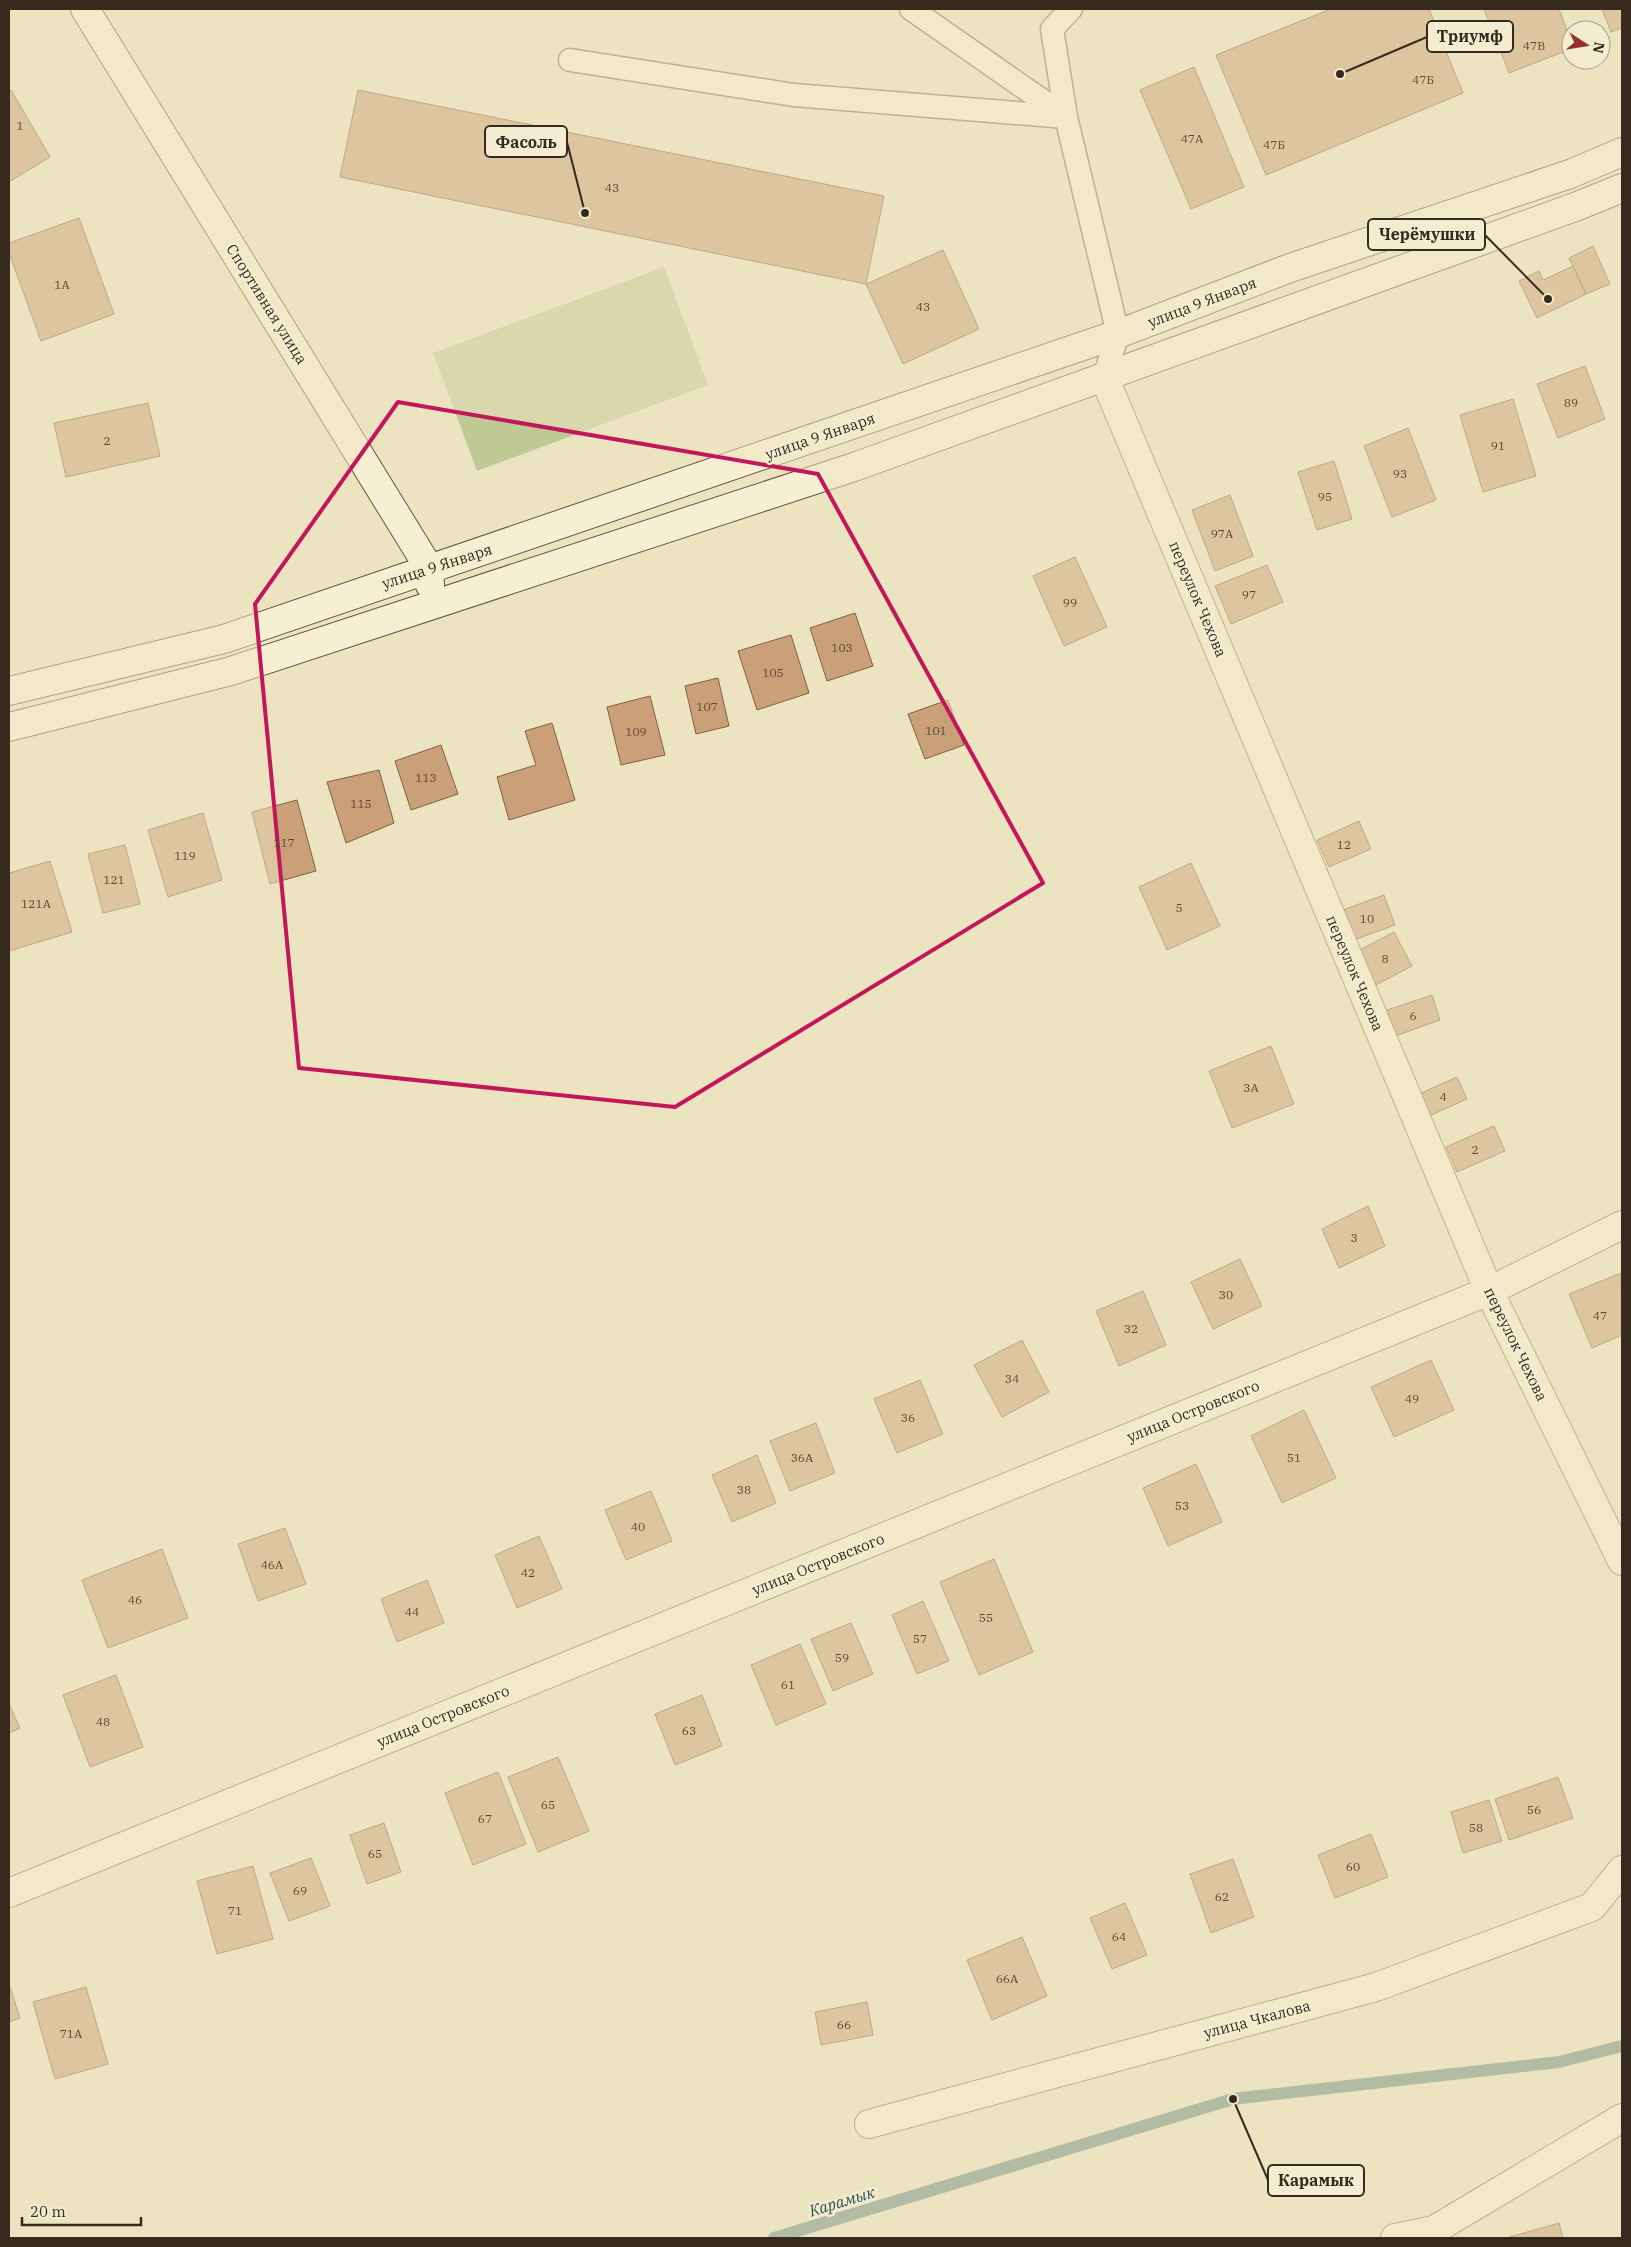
<svg xmlns="http://www.w3.org/2000/svg" width="1631" height="2247" font-family="'IBM Plex Serif',serif">
	<rect width="100%" height="100%" fill="#ece3c0"/>
	<path fill="#bfc995" d="M 664,267 L 708,385 L 477,471 L 433,353 Z"/>
	<g fill="none" stroke-linecap="round" stroke-linejoin="round">
		<path stroke="#6b8c86" stroke-width="12" d="M 774,2238 L 1233,2099 L 1559,2062 L 1622,2046"/>
	</g>
	<path fill="#c9a078" stroke="#836040" d="M 1331,9 L 1429,9 L 1463,93 L 1266,175 L 1216,55 Z
		M 1484,9 L 1559,9 L 1571,41 L 1571,49 L 1509,73 Z
		M 1602,9 L 1622,9 L 1622,28 L 1611,32 Z
		M 1194,67 L 1244,187 L 1191,209 L 1140,90 Z
		M 11,90 L 50,157 L 9,182 L 9,92 Z
		M 358,90 L 884,196 L 866,284 L 340,177 Z
		M 79,218 L 114,314 L 41,341 L 9,253 L 9,243 Z
		M 1593,246 L 1610,284 L 1586,294 L 1569,258 Z
		M 943,250 L 979,329 L 903,364 L 866,284 Z
		M 1573,266 L 1586,294 L 1537,318 L 1519,281 L 1539,271 L 1543,280 Z
		M 1585,366 L 1605,419 L 1558,438 L 1537,384 Z
		M 1513,399 L 1536,476 L 1483,492 L 1460,415 Z
		M 148,403 L 160,456 L 66,477 L 54,423 Z
		M 1408,428 L 1436,500 L 1392,517 L 1364,446 Z
		M 1334,461 L 1352,519 L 1317,530 L 1298,472 Z
		M 1230,495 L 1253,556 L 1215,571 L 1192,510 Z
		M 1075,557 L 1107,627 L 1064,646 L 1033,576 Z
		M 1267,565 L 1283,602 L 1231,624 L 1215,586 Z
		M 855,613 L 873,666 L 827,681 L 810,628 Z
		M 791,635 L 809,693 L 757,710 L 738,651 Z
		M 718,678 L 729,726 L 696,734 L 685,686 Z
		M 650,696 L 665,755 L 621,765 L 607,707 Z
		M 948,700 L 964,745 L 925,759 L 908,714 Z
		M 552,723 L 575,800 L 509,820 L 497,777 L 536,765 L 525,731 Z
		M 441,745 L 458,794 L 411,810 L 395,761 Z
		M 379,770 L 394,823 L 346,843 L 327,782 Z
		M 297,800 L 316,871 L 270,884 L 252,812 Z
		M 203,813 L 222,880 L 168,897 L 148,830 Z
		M 1359,821 L 1371,849 L 1329,867 L 1317,840 Z
		M 125,845 L 140,904 L 103,913 L 88,854 Z
		M 50,861 L 72,932 L 9,951 L 9,873 Z
		M 1191,863 L 1220,926 L 1167,950 L 1139,887 Z
		M 1384,895 L 1395,925 L 1351,941 L 1340,911 Z
		M 1394,932 L 1412,966 L 1376,985 L 1358,951 Z
		M 1432,995 L 1440,1020 L 1395,1036 L 1387,1010 Z
		M 1271,1046 L 1294,1104 L 1232,1128 L 1209,1071 Z
		M 1457,1077 L 1467,1099 L 1429,1116 L 1419,1094 Z
		M 1494,1126 L 1505,1151 L 1457,1172 L 1446,1147 Z
		M 1368,1206 L 1385,1246 L 1339,1268 L 1322,1229 Z
		M 1240,1259 L 1262,1306 L 1213,1329 L 1191,1282 Z
		M 1621,1273 L 1622,1335 L 1592,1348 L 1569,1294 Z
		M 1143,1291 L 1166,1345 L 1119,1366 L 1096,1311 Z
		M 1022,1340 L 1049,1392 L 1002,1417 L 974,1365 Z
		M 1431,1360 L 1454,1410 L 1394,1437 L 1371,1387 Z
		M 920,1380 L 943,1434 L 897,1453 L 874,1399 Z
		M 1304,1410 L 1336,1478 L 1282,1503 L 1251,1436 Z
		M 816,1423 L 835,1473 L 790,1491 L 770,1441 Z
		M 757,1455 L 776,1503 L 732,1522 L 712,1475 Z
		M 1196,1464 L 1222,1522 L 1168,1546 L 1143,1488 Z
		M 651,1491 L 672,1541 L 626,1560 L 605,1510 Z
		M 285,1528 L 306,1584 L 258,1601 L 238,1544 Z
		M 539,1536 L 562,1589 L 517,1608 L 495,1555 Z
		M 162,1549 L 188,1618 L 108,1648 L 82,1580 Z
		M 994,1559 L 1033,1652 L 979,1675 L 940,1582 Z
		M 427,1580 L 444,1623 L 397,1642 L 381,1599 Z
		M 923,1601 L 949,1661 L 917,1674 L 892,1615 Z
		M 851,1623 L 873,1674 L 833,1691 L 811,1639 Z
		M 800,1644 L 826,1704 L 776,1725 L 751,1665 Z
		M 116,1675 L 143,1747 L 90,1767 L 63,1695 Z
		M 702,1695 L 722,1746 L 675,1765 L 655,1714 Z
		M 9,1704 L 20,1728 L 9,1733 Z
		M 558,1757 L 589,1831 L 538,1852 L 508,1777 Z
		M 498,1772 L 526,1844 L 473,1865 L 445,1793 Z
		M 1558,1777 L 1573,1818 L 1509,1840 L 1495,1799 Z
		M 1489,1800 L 1502,1841 L 1463,1853 L 1451,1812 Z
		M 384,1823 L 401,1872 L 367,1884 L 350,1835 Z
		M 1371,1834 L 1388,1877 L 1335,1898 L 1318,1855 Z
		M 311,1858 L 330,1906 L 289,1921 L 270,1873 Z
		M 1233,1859 L 1254,1917 L 1211,1933 L 1190,1874 Z
		M 253,1866 L 273,1939 L 217,1954 L 197,1881 Z
		M 1125,1903 L 1147,1955 L 1112,1969 L 1090,1918 Z
		M 1022,1937 L 1047,1996 L 992,2020 L 967,1960 Z
		M 9,1984 L 20,2018 L 9,2022 Z
		M 86,1987 L 108,2064 L 55,2079 L 33,2002 Z
		M 867,2002 L 873,2035 L 821,2045 L 815,2012 Z
		M 1559,2223 L 1563,2238 L 1506,2238 Z"/>
	<g fill="none" stroke-linecap="round" stroke-linejoin="round">
		<g stroke="#847459" stroke-width="25">
			<path id="lane" d="M 911,9 L 1066,117 L 1118,334 L 1104,377
				M 570,60 L 794,95 L 1066,117 L 1052,29 L 1071,9"/>
		</g>
		<g stroke="#847459" stroke-width="30">
			<path id="street" d="M 1104,377 L 1489,1291 L 1622,1561
				M 9,1893 L 1489,1291 L 1622,1225
				M 869,2124 L 1376,1987 L 1592,1907 L 1622,1870
				M 1395,2238 L 1434,2230 L 1622,2118"/>
		</g>
		<g stroke="#66553c" stroke-width="30">
			<path id="secondary" d="M 85,9 L 429,568 L 430,585
				M 9,691 L 224,639 L 1118,334 L 1290,268 L 1570,174 L 1622,152
				M 9,727 L 231,671 L 854,467 L 1575,207 L 1622,188"/>
		</g>
		<use href="#lane" stroke="#f7efd3" stroke-width="22"/>
		<use href="#street" stroke="#f7efd3" stroke-width="28"/>
		<use href="#secondary" stroke="#f7efd3" stroke-width="28"/>
	</g>
	<path d="M0 0H1631V2247H0ZM 398,402 L 818,474 L 1043,883 L 675,1107 L 299,1068 L 255,604 Z" fill="#ece3c0" fill-opacity=".55" fill-rule="evenodd"/>
	<path fill="none" stroke="#c2185b" stroke-width="4" stroke-linejoin="round" d="M 398,402 L 818,474 L 1043,883 L 675,1107 L 299,1068 L 255,604 Z"/>
	<g text-anchor="middle" dominant-baseline="central" stroke-width="5" stroke-linejoin="round" paint-order="stroke">
		<g font-size="12" fill="#5a4834">
			<text x="1534" y="45">47В</text>
			<text x="1423" y="79">47Б</text>
			<text x="20" y="125">1</text>
			<text x="1192" y="138">47А</text>
			<text x="1274" y="144">47Б</text>
			<text x="612" y="187">43</text>
			<text x="62" y="284">1А</text>
			<text x="923" y="306">43</text>
			<text x="1571" y="402">89</text>
			<text x="107" y="440">2</text>
			<text x="1498" y="445">91</text>
			<text x="1400" y="473">93</text>
			<text x="1325" y="496">95</text>
			<text x="1222" y="533">97А</text>
			<text x="1249" y="594">97</text>
			<text x="1070" y="602">99</text>
			<text x="842" y="647">103</text>
			<text x="773" y="672">105</text>
			<text x="707" y="706">107</text>
			<text x="936" y="730">101</text>
			<text x="636" y="731">109</text>
			<text x="426" y="777">113</text>
			<text x="361" y="803">115</text>
			<text x="284" y="842">117</text>
			<text x="1344" y="844">12</text>
			<text x="185" y="855">119</text>
			<text x="114" y="879">121</text>
			<text x="36" y="903">121А</text>
			<text x="1179" y="907">5</text>
			<text x="1367" y="918">10</text>
			<text x="1385" y="958">8</text>
			<text x="1413" y="1015">6</text>
			<text x="1251" y="1087">3А</text>
			<text x="1443" y="1096">4</text>
			<text x="1475" y="1149">2</text>
			<text x="1354" y="1237">3</text>
			<text x="1226" y="1294">30</text>
			<text x="1600" y="1315">47</text>
			<text x="1131" y="1328">32</text>
			<text x="1012" y="1378">34</text>
			<text x="1412" y="1398">49</text>
			<text x="908" y="1417">36</text>
			<text x="802" y="1457">36А</text>
			<text x="1294" y="1457">51</text>
			<text x="744" y="1489">38</text>
			<text x="1182" y="1505">53</text>
			<text x="638" y="1526">40</text>
			<text x="272" y="1564">46А</text>
			<text x="528" y="1572">42</text>
			<text x="135" y="1599">46</text>
			<text x="412" y="1611">44</text>
			<text x="986" y="1617">55</text>
			<text x="920" y="1638">57</text>
			<text x="842" y="1657">59</text>
			<text x="788" y="1684">61</text>
			<text x="103" y="1721">48</text>
			<text x="689" y="1730">63</text>
			<text x="548" y="1804">65</text>
			<text x="1534" y="1809">56</text>
			<text x="485" y="1818">67</text>
			<text x="1476" y="1827">58</text>
			<text x="375" y="1853">65</text>
			<text x="1353" y="1866">60</text>
			<text x="300" y="1890">69</text>
			<text x="1222" y="1896">62</text>
			<text x="235" y="1910">71</text>
			<text x="1119" y="1936">64</text>
			<text x="1007" y="1978">66А</text>
			<text x="844" y="2024">66</text>
			<text x="71" y="2033">71А</text>
		</g>
		<g font-size="15" fill="#352a1d" stroke="#f4ecd0">
			<text transform="translate(1202 302) rotate(-21)">улица 9 Января</text>
			<text transform="translate(267 304) rotate(58)">Спортивная улица</text>
			<text transform="translate(820 436) rotate(-19)">улица 9 Января</text>
			<text transform="translate(437 566) rotate(-18)">улица 9 Января</text>
			<text transform="translate(1198 599) rotate(67)">переулок Чехова</text>
			<text transform="translate(1355 973) rotate(67)">переулок Чехова</text>
			<text transform="translate(1516 1344) rotate(64)">переулок Чехова</text>
			<text transform="translate(1193 1411) rotate(-22)">улица Островского</text>
			<text transform="translate(818 1564) rotate(-22)">улица Островского</text>
			<text transform="translate(443 1716) rotate(-22)">улица Островского</text>
			<text transform="translate(1257 2019) rotate(-15)">улица Чкалова</text>
		</g>
		<g font-size="16" font-style="italic" fill="#2d5354" stroke="#f4ecd0">
			<text transform="translate(842 2201) rotate(-17)">Карамык</text>
		</g>
	</g>
	<path fill="none" stroke="#352a1d" stroke-width="2" d="M1340 74L1427 37M585 213L567 142M1548 299L1485 235M1233 2099L1268 2180"/>
	<g fill="#352a1d" stroke="#f4ecd0" stroke-width="2">
		<circle cx="1340" cy="74" r="5"/>
		<circle cx="585" cy="213" r="5"/>
		<circle cx="1548" cy="299" r="5"/>
		<circle cx="1233" cy="2099" r="5"/>
	</g>
	<g fill="#f4ecd0" stroke="#352a1d" stroke-width="2">
		<rect x="1427" y="21" width="86" height="31" rx="5"/>
		<rect x="485" y="126" width="82" height="31" rx="5"/>
		<rect x="1368" y="219" width="117" height="31" rx="5"/>
		<rect x="1268" y="2165" width="96" height="31" rx="5"/>
	</g>
	<g font-size="16" text-anchor="middle" font-weight="bold" fill="#352a1d">
		<text x="1470" y="42">Триумф</text>
		<text x="526" y="148">Фасоль</text>
		<text x="1427" y="240">Черёмушки</text>
		<text x="1316" y="2186">Карамык</text>
	</g>
	<rect width="1631" height="2247" fill="none" stroke="#352a1d" stroke-width="20"/>
	<g transform="translate(1586 45) rotate(102)"><circle r="24" fill="#f4ecd0" stroke="#a89e88"/>
	<path d="M0-4L9 19L0 12L-9 19Z" fill="#91332b"/>
	<text y="-8" font-size="14" font-weight="bold" text-anchor="middle" fill="#352a1d">N</text>
	</g>
	<path d="M22 2217v8h119v-8" fill="none" stroke="#352a1d" stroke-width="2.5"/>
	<text x="30" y="2217" font-size="15" fill="#352a1d" stroke="#f4ecd0" stroke-width="4" paint-order="stroke">20 m</text>
</svg>
